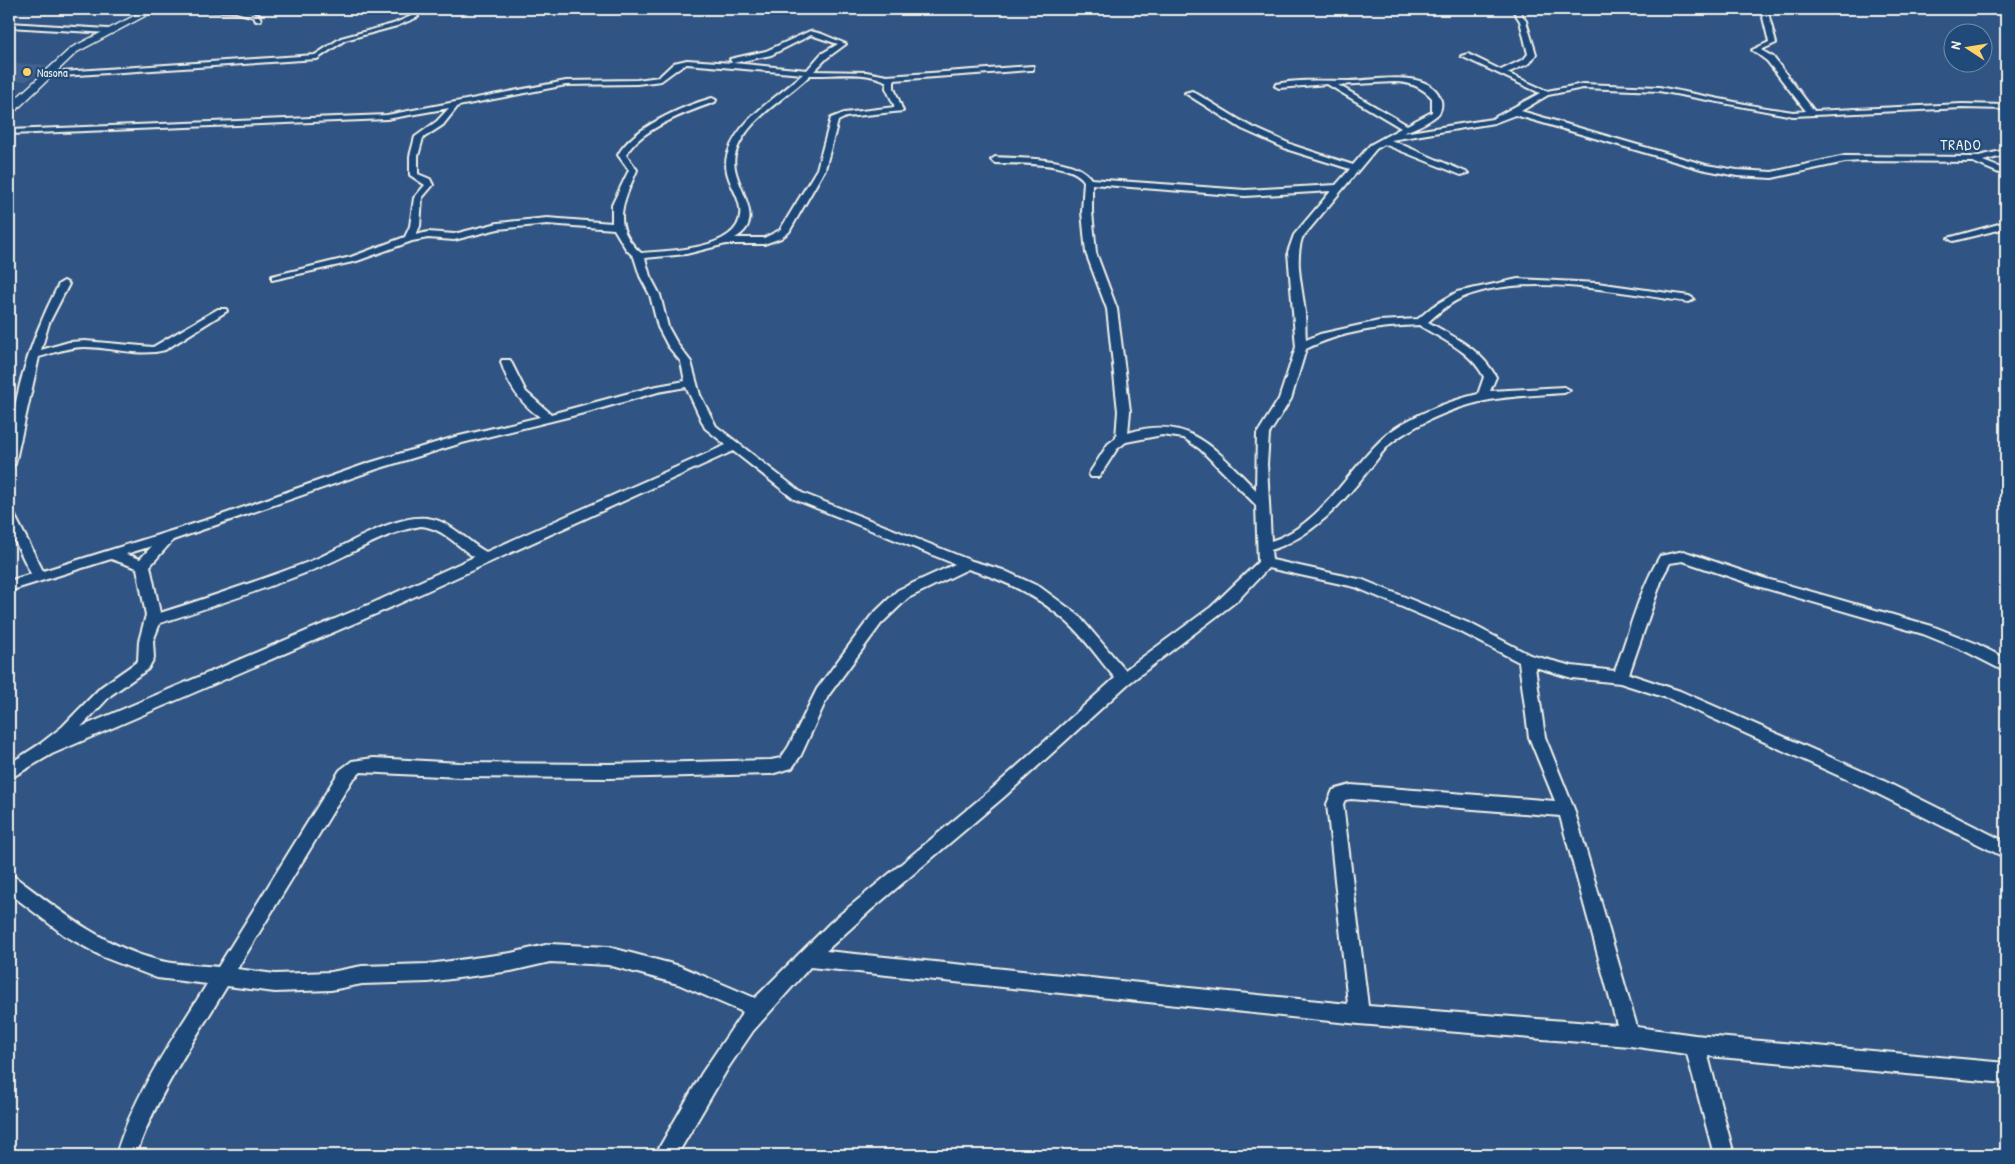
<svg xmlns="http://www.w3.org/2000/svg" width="2015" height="1164" font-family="'Patrick Hand',sans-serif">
	<rect width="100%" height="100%" fill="#305585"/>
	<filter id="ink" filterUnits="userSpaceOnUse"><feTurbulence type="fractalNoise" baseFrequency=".02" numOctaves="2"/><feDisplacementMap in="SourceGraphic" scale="10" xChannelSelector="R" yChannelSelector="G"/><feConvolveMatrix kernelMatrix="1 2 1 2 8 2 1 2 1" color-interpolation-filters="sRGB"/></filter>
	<g filter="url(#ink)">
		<path fill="#436290" d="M 13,63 L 48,65 L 27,81 L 9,81 L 9,65 Z"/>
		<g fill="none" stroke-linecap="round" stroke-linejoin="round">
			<g stroke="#f4f1e8" stroke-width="4">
				<path id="minor" d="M 9,9 L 17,9 L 9,13 Z
					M 200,9 L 239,9 L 259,15 L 261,20 L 256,21 L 254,17 L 236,12 L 203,11 Z
					M 1512,9 L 1518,9 L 1526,21 L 1536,54 L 1530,63 L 1507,73 L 1547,91 L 1583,84 L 1659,87 L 1760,107 L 1793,112 L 1806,111 L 1767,61 L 1752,50 L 1769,42 L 1761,9 L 1767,9 L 1776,43 L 1761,50 L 1773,57 L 1814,111 L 1962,104 L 2006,105 L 2006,109 L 1962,108 L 1793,116 L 1659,91 L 1583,88 L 1548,95 L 1521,111 L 1706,165 L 1737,170 L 1772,172 L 1845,156 L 1974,157 L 2006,150 L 2006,155 L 1983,161 L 2006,170 L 2006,176 L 1973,162 L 1862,161 L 1845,162 L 1772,178 L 1737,176 L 1701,169 L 1515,115 L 1494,123 L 1391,140 L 1468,173 L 1461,175 L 1384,144 L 1376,149 L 1302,238 C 1295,261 1301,281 1304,305 C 1306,316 1305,329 1306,340 L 1320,334 L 1379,321 L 1418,319 L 1432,307 L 1457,292 L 1518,279 L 1597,283 L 1689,296 L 1694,299 L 1689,302 C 1623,293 1528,272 1466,296 C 1452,301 1439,312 1428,322 C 1454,337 1481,349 1496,377 L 1490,391 L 1564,387 L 1570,390 L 1564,393 C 1509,397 1479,396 1427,421 C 1415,427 1402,434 1391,443 C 1382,451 1375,463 1367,472 C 1341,505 1312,537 1271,550 L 1272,560 L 1363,580 L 1471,624 L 1530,655 L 1572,666 L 1615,671 C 1629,633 1639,591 1660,556 L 1684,551 L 1689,553 L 1763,578 L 1932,626 L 1975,643 L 2006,659 L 2006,672 L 1965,651 L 1923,634 L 1754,585 L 1683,561 L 1670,563 L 1663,576 L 1629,674 L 1680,691 L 1882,780 L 2006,842 L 2006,858 L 1870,790 L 1670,699 L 1620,683 L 1572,678 L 1535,667 L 1545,737 L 1574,809 L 1637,1027 L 1695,1035 L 2006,1063 L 2006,1083 L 1708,1056 L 1734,1155 L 1714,1155 L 1687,1054 L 1630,1046 L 1359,1024 L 810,967 L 753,1031 L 728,1068 L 677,1155 L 655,1155 L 702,1073 L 743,1012 L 678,984 L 608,965 L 550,962 L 511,971 L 428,982 L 362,984 L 331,990 L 275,992 L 227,986 C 194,1041 157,1094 136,1155 L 116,1155 C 134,1093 173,1039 207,984 L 157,978 L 103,957 L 64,935 L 9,893 L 9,875 L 15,877 C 59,910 103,946 157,960 C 176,965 198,965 218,967 L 340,770 L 352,761 L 374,758 L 459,763 L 609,764 L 771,760 L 781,758 L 789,746 L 817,689 L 871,616 L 898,590 L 955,564 L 794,499 L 733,451 L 385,610 L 52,754 L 9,779 L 9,764 L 40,744 L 62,727 L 101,687 L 138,661 L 139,641 L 146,615 L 137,568 L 111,559 L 9,591 L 9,581 L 31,574 L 9,529 L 9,512 L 15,516 L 43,571 L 216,517 L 369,463 L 455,437 L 540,417 C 520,403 508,385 501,362 L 502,360 L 510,360 L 526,392 L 551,414 L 652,387 L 685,381 L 681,362 L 668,346 L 658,327 L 650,295 L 640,276 L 634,257 L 626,249 L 614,229 L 547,224 L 498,229 L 454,240 L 428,238 L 412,241 L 357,261 L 272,280 L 272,276 L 351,257 L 405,237 L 410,226 L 414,198 L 425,185 L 410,175 L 410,156 L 415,137 L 437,121 L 449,108 L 387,119 L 9,134 L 9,130 L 387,115 L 566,81 L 637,80 L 659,77 L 674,63 L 687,60 L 732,63 L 730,59 L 766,51 L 810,31 L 822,34 L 846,44 L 827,58 L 814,71 L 866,72 L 887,76 L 1033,66 L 1033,70 L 1030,70 L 894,80 L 894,88 L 903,111 L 846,117 L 838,121 L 825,169 L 789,232 L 781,238 L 764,244 L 726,244 L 686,254 L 645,258 L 650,276 L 660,295 L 668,327 L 678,345 L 691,362 L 700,395 L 716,426 L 802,493 L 972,561 L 1003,570 L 1040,587 L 1078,615 L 1125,670 L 1211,607 L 1258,562 L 1256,505 L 1200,449 L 1184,438 L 1162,435 L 1126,442 L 1117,449 L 1099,477 L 1091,477 L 1089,474 L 1108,444 L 1116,438 L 1118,411 L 1107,309 L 1086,253 L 1082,212 L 1084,181 C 1071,161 1017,164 995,163 L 991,160 L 995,157 C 1020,159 1076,156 1091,179 L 1245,190 L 1336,185 L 1350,169 L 1289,150 L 1242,129 L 1185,93 L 1192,91 L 1248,125 L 1295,146 L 1353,165 L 1370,145 L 1401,128 L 1327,84 L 1279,88 L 1275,86 L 1276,84 C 1301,79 1324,81 1349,81 C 1372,81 1433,67 1441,101 C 1442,105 1441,112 1437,115 C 1428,123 1414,128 1403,133 L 1492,119 L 1540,93 L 1461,56 L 1468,54 L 1501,70 L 1524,59 L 1528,54 L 1520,21 ZM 811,35 L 838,44 L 821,54 L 807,70 L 733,63 L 771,55 ZM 687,64 L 803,74 C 777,98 739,118 728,153 C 722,169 731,183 737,197 C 758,250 674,250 641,253 C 610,225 623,203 637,170 L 626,155 C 639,129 689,111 715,102 L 716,100 L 712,98 C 683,106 632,128 618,155 L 629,170 L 612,205 L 612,223 L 547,218 L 498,223 L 454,234 L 428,232 L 416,235 L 420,226 L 422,198 L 433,185 L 430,179 L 418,174 L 418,156 L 423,138 L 443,125 L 458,106 L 566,85 L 637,84 L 661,81 L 680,67 ZM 810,75 C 834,76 866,70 887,82 L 886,88 L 895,107 L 844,113 L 831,118 L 817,169 L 780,230 L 764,238 L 735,238 C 771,218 728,182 735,155 C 745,119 786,99 810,75 ZM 1394,82 C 1409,82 1421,86 1432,98 L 1432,112 L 1407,125 L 1338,85 ZM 1092,184 L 1245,196 L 1331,191 L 1294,235 L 1288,252 L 1296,347 L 1279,399 L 1257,434 L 1256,490 C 1217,451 1190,413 1128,433 L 1130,411 L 1117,309 L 1096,253 L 1092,212 ZM 1419,325 C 1443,340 1471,351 1484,377 L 1478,394 C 1449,401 1403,418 1382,439 C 1346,473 1321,525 1271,541 L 1267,464 L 1269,434 L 1291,399 L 1306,349 C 1342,331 1379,327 1419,325 ZM 686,387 L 705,428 L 726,445 L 486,552 C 466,541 451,521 427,518 C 393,514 343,548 311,561 C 261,580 210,597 160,613 L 150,566 L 173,540 L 377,469 L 462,443 L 588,412 L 658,392 ZM 421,526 C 443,528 457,546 474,557 L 375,602 L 81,727 L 111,695 L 148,669 L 154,658 L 153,641 L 160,623 C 213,606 266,589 318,568 C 352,554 385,532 421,526 ZM 152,546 L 140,559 L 126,554 ZM 1268,568 L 1355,587 L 1461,632 L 1519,662 L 1529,737 L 1555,801 L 1351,785 L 1333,790 L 1327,804 L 1348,1004 L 826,951 L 872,909 L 1004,797 L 1128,684 L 1238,600 ZM 968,569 C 1005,580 1038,596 1067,622 C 1085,638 1099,660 1115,678 L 993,788 L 831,922 L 755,998 L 680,966 L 608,947 L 550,944 L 511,953 L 428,964 L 362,966 L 331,972 L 275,974 L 237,969 L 352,780 L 361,772 L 459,777 L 609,778 L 771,774 L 792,768 L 801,755 L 828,696 L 881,624 L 908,598 ZM 1351,799 L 1560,816 L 1617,1025 L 1368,1006 L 1343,804 L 1345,800 Z
					M 416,14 L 418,17 L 397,26 L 345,40 L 317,59 L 47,77 L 43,75 L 47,73 L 315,55 L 341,38 L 393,24 Z
					M 9,23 L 108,29 L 111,31 L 108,33 L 9,27 Z
					M 2006,222 L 2006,228 L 1953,241 L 1948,238 Z
					M 64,281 L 69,284 L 49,323 L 41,350 L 69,342 L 85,341 L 153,347 L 218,309 L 226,309 L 227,311 L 165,350 C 139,357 111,347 84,347 C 68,347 54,353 39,357 L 15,464 L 9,468 C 9,404 30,340 59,284 Z"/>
			</g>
			<g stroke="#f4f1e8" stroke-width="3">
				<path id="secondary" d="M 148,9 L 158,9 L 77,52 L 13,113 L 9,114 L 9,105 L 71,48 Z"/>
			</g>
			<use href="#minor" fill="#1f4a7a" fill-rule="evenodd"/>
			<use href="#secondary" fill="#1f4a7a" fill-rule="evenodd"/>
		</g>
	</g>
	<circle fill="#ffd166" stroke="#1f4a7a" stroke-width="2" cx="27" cy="72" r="5"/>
	<g text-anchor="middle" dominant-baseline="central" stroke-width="4.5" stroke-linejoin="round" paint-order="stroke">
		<g font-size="12" fill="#f4f1e8" stroke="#1f4a7a" text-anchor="start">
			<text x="37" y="72">Nasona</text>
		</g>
		<g font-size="15" letter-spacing="1" fill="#f4f1e8" stroke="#1f4a7a">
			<text x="1961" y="144">TRADO</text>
		</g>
	</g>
	<rect width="2015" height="1164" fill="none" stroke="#1f4a7a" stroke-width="30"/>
	<rect x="15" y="15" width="1985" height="1134" fill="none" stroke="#f4f1e8" stroke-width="2" filter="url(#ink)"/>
	<g transform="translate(1968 48) rotate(282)"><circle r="24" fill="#1f4a7a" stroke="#748da6"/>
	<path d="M0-4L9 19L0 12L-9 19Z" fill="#ffd166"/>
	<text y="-8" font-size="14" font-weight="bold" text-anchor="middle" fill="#f4f1e8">N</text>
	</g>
</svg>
